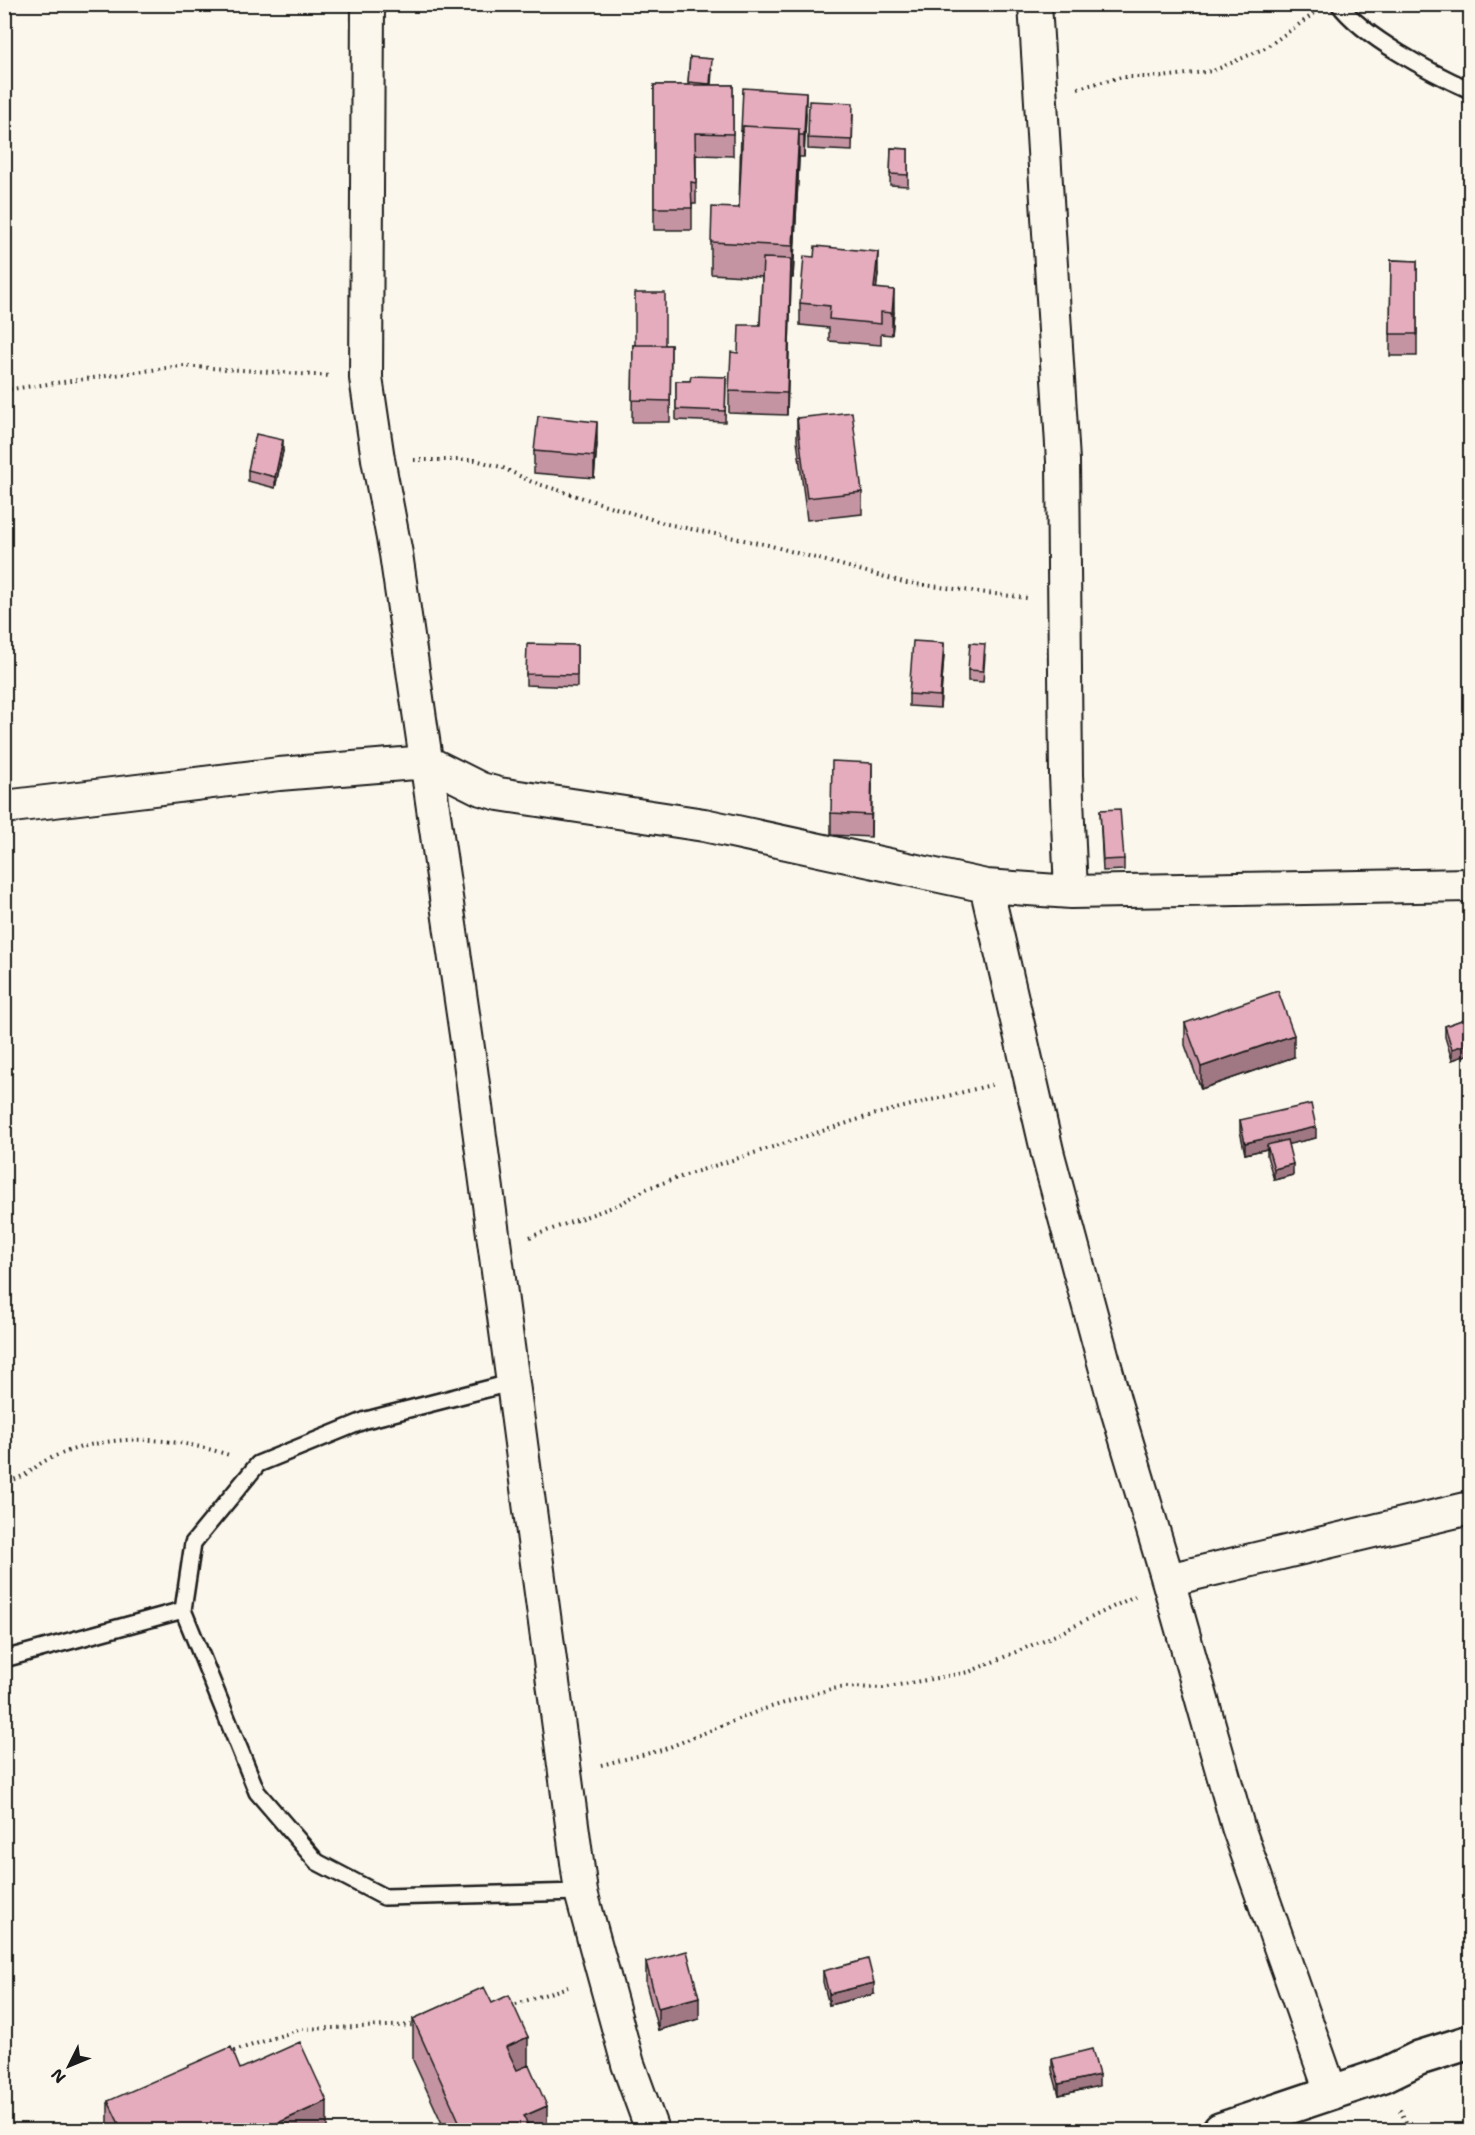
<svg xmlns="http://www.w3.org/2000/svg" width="1475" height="2135" font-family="'Shantell Sans',sans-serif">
	<rect width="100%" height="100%" fill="#fbf7ec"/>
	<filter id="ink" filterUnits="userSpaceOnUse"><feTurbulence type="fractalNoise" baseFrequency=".0167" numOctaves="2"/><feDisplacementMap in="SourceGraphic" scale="12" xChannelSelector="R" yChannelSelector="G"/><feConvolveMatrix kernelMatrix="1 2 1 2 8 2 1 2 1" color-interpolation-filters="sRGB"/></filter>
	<g filter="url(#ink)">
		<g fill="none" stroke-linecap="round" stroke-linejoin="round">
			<g stroke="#1c1c1c" stroke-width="20">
				<path id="service" d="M 1339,4 C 1363,37 1432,73 1470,90
					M 514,1382 L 366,1420 L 258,1464 L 193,1543 L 183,1610 L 257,1792 L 317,1862 L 384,1897 L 581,1892
					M 4,1659 L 183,1610"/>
			</g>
			<g stroke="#1c1c1c" stroke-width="36">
				<path id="minor" d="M 368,4 L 366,378 L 378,459 L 396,554 L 470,1062 L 581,1892 L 628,2064 L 652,2130
					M 1035,4 L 1063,461 L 1066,775 L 1071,892
					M 4,807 L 279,774 L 427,762 L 481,789 L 499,794 L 704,825 L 986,886 L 1071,892 L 1470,885
					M 986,886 L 1048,1155 L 1115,1403 L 1168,1580 L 1238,1827 L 1331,2092
					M 1168,1580 L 1470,1508"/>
			</g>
			<g stroke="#1c1c1c" stroke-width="38">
				<path id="tertiary" d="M 1220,2130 L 1384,2075 L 1419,2058 L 1470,2042"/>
			</g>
			<path stroke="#1c1c1c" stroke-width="4" stroke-dasharray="1.5 4.5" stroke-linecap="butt" d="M 1078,88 L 1122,77 L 1161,77 L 1213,71 L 1265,48 L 1314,14
				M 4,390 L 181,366 L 330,376
				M 414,460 L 475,460 L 501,467 L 532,482 L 667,524 L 768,545 L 907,583 L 1027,598
				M 530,1237 L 618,1205 L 648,1188 L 686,1175 L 872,1115 L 995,1084
				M 4,1477 L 9,1481 C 31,1475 32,1467 49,1459 C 106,1432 170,1436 229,1455
				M 601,1765 L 662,1750 L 761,1710 L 831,1689 L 846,1687 L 883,1688 L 969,1672 L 1058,1634 L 1135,1596
				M 510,2006 L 568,1987
				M 228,2053 L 301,2029 L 418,2025
				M 1400,2110 L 1410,2130
				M 100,2130 L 109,2128"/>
			<use href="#service" stroke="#fbf7ec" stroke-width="15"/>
			<use href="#minor" stroke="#fbf7ec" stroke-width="32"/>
			<use href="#tertiary" stroke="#fbf7ec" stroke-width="33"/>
		</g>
		<path fill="#c494a3" stroke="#1c1c1c" stroke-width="1.5" d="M 690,57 L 712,70 L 711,85 L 733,85 L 733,156 L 696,155 L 696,204 L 692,204 L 692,230 L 654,230 L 654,85 L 688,85 Z
			M 806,113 L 804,157 L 799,157 L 793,278 L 791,278 L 787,415 L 729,413 L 729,391 L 738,353 L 760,325 L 762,277 L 711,274 L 711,242 L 739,208 L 741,131 Z
			M 853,114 L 852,151 L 808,149 L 808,138 Z
			M 891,148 L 908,149 L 908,186 L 890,185 Z
			M 1391,260 L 1417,261 L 1417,356 L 1390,356 Z
			M 878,274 L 876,288 L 894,312 L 892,335 L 881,334 L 881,345 L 829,341 L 829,328 L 800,325 L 800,303 Z
			M 1463,324 L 1470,324 L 1470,384 L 1464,384 Z
			M 633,345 L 671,345 L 670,422 L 632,422 Z
			M 726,377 L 725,422 L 676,420 L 676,381 L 690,381 Z
			M 797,418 L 862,492 L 862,514 L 807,520 L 797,440 Z
			M 597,444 L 594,478 L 534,473 L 534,451 Z
			M 283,451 L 275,488 L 248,481 L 248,470 Z
			M 577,645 L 577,687 L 526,685 L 526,674 Z
			M 944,654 L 940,708 L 909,706 L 909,694 Z
			M 985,655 L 983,682 L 968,681 L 968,670 Z
			M 872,785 L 871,837 L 831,835 L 831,813 Z
			M 1100,810 L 1124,859 L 1124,870 L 1103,871 Z
			M 1470,1017 L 1470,1054 L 1452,1060 L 1445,1037 L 1445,1026 Z
			M 1185,1023 L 1294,1057 L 1201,1089 L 1185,1045 Z
			M 1240,1120 L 1316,1138 L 1288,1144 L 1293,1175 L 1274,1180 L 1267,1156 L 1267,1149 L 1245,1154 L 1240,1131 Z
			M 646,1962 L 699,2019 L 658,2030 L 646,1984 Z
			M 823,1971 L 874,1994 L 829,2005 L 823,1982 Z
			M 413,2019 L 528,2065 L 547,2130 L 445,2130 L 413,2060 Z
			M 1052,2059 L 1099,2086 L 1059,2095 L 1052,2070 Z
			M 240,2069 L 327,2130 L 108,2130 L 108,2101 Z"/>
		<path fill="#a07884" stroke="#1c1c1c" stroke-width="1.5" d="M 806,92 L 806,113 L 804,157 L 804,135 Z
			M 799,129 L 799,161 L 793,278 L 793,246 Z
			M 878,252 L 878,274 L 874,310 L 874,288 Z
			M 791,259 L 791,281 L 787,415 L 787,393 Z
			M 894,290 L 894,312 L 892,335 L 892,313 Z
			M 597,422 L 597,444 L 594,478 L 594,456 Z
			M 283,440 L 283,451 L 275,488 L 275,477 Z
			M 944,643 L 944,654 L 940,708 L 940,696 Z
			M 872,763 L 872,785 L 871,837 L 871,815 Z
			M 1294,1035 L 1294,1057 L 1201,1089 L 1201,1067 Z
			M 1470,1043 L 1470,1054 L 1452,1060 L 1452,1049 Z
			M 1316,1127 L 1316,1138 L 1268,1149 L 1267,1145 L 1267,1149 L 1245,1154 L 1245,1143 Z
			M 1293,1164 L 1293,1175 L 1274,1180 L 1274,1169 Z
			M 874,1983 L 874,1994 L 829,2005 L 829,1994 Z
			M 699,1997 L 699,2019 L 658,2030 L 658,2008 Z
			M 528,2037 L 528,2078 L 506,2088 L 506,2047 Z
			M 1099,2075 L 1099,2086 L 1059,2095 L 1059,2084 Z
			M 327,2101 L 327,2130 L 262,2130 Z
			M 547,2106 L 547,2130 L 524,2130 L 524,2116 Z"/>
		<path fill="#e4acbd" stroke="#1c1c1c" stroke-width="1.5" d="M 690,57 L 712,59 L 710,84 L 688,82 Z
			M 654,85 L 733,85 L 733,134 L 695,133 L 696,183 L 691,182 L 692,208 L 654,208 Z
			M 743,88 L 806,92 L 804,135 L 799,135 L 799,129 L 743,126 L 743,131 L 741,131 Z
			M 809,101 L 853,103 L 852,140 L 808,138 Z
			M 743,126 L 799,129 L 793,246 L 711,242 L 712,207 L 739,208 Z
			M 891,148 L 908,149 L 908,175 L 890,174 Z
			M 815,246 L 878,252 L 874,288 L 894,290 L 892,313 L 881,312 L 881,324 L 829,319 L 830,306 L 800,303 L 804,256 L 814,257 Z
			M 763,258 L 791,259 L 787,393 L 729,391 L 731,352 L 738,353 L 739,325 L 760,325 Z
			M 1391,260 L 1417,261 L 1417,334 L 1390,334 Z
			M 635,293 L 665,293 L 665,345 L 635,345 Z
			M 1463,324 L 1470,324 L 1470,362 L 1464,362 Z
			M 633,345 L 671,345 L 670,401 L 632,400 Z
			M 691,376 L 726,377 L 725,411 L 676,409 L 676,381 L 690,381 Z
			M 852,412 L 862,492 L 807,498 L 797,418 Z
			M 538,416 L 597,422 L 594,456 L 534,451 Z
			M 256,434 L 283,440 L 275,477 L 248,470 Z
			M 913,641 L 944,643 L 940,696 L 909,694 Z
			M 970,643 L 985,644 L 983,671 L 968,670 Z
			M 527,644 L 577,645 L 577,675 L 526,674 Z
			M 832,761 L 872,763 L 871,815 L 831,813 Z
			M 1120,809 L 1124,859 L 1103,860 L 1100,810 Z
			M 1278,991 L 1294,1035 L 1201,1067 L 1185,1023 Z
			M 1470,1017 L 1470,1043 L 1452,1049 L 1445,1026 Z
			M 1311,1104 L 1316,1127 L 1245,1143 L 1240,1120 Z
			M 1287,1140 L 1293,1164 L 1274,1169 L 1267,1145 Z
			M 687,1951 L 699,1997 L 658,2008 L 646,1962 Z
			M 868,1959 L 874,1983 L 829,1994 L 823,1971 Z
			M 484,1987 L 492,2003 L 509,1995 L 528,2037 L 506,2047 L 517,2070 L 529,2065 L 547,2106 L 524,2116 L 530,2130 L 463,2130 L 413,2019 Z
			M 300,2042 L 327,2101 L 262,2130 L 122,2130 L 108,2101 L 231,2047 L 240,2069 Z
			M 1092,2049 L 1099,2075 L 1059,2084 L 1052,2059 Z"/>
	</g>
	<rect width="1475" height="2135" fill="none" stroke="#fbf7ec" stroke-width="24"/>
	<rect x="12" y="12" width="1451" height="2111" fill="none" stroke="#1c1c1c" stroke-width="2" filter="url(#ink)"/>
	<g transform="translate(69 2066) rotate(227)" stroke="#fbf7ec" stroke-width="4.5" paint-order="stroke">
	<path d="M0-4.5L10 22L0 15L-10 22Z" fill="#1c1c1c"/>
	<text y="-9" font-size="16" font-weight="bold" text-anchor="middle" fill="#1c1c1c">N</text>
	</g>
</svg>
